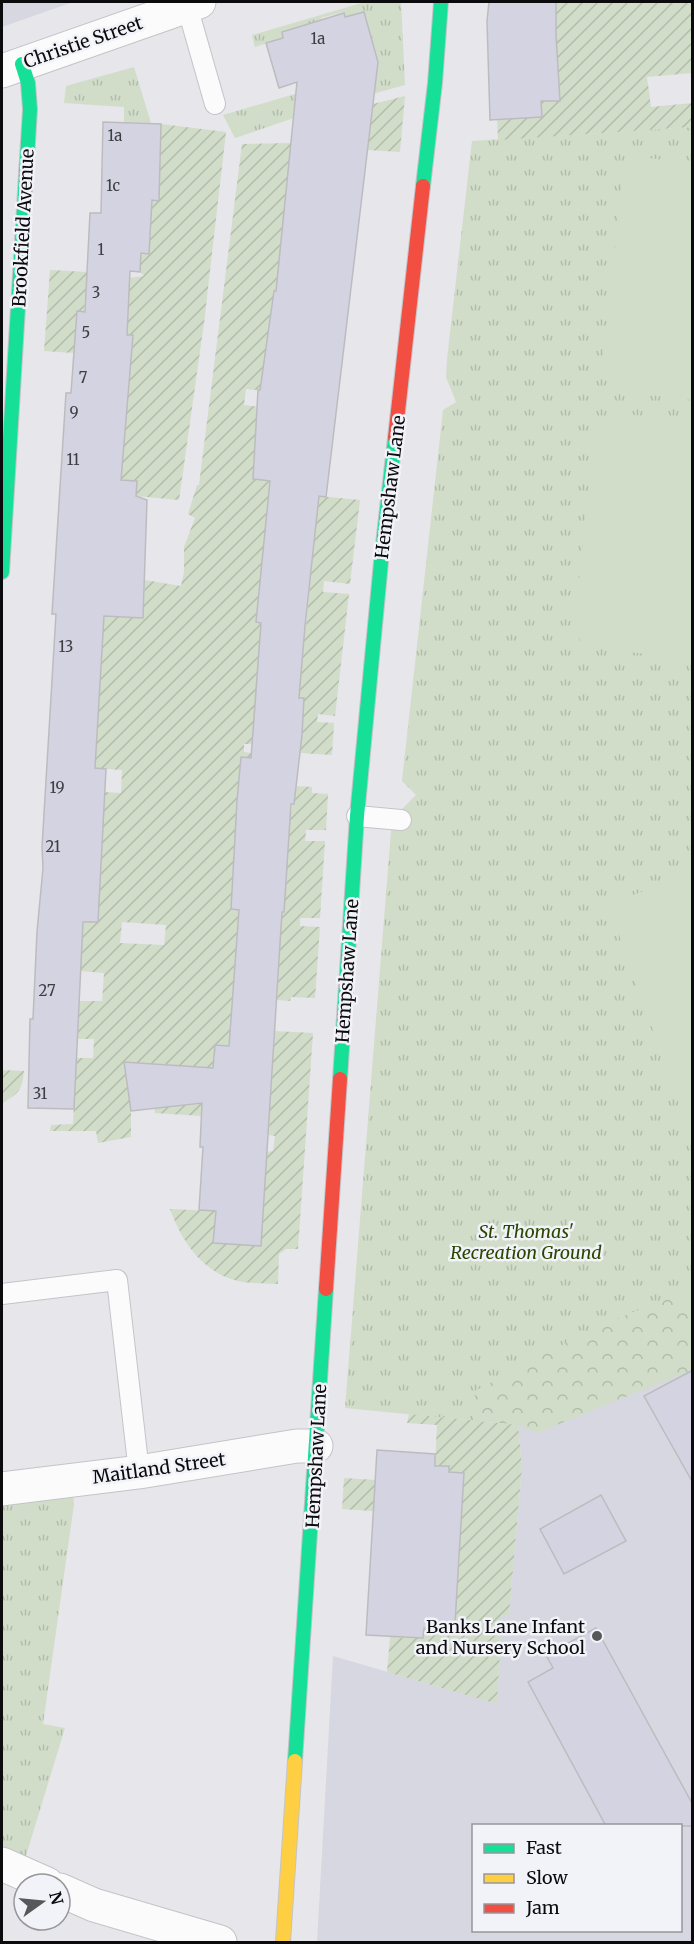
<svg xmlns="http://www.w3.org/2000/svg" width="694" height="1944" font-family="Merriweather,serif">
	<defs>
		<pattern id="grass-tufts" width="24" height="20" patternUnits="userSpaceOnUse" patternTransform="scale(1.5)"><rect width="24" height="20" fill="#d1ddc9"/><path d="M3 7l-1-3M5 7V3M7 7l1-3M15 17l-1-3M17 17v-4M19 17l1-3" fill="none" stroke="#b2bcab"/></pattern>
		<pattern id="forest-crowns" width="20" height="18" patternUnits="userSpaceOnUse" patternTransform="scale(1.5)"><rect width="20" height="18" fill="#d1ddc9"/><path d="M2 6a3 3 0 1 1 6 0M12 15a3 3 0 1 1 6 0" fill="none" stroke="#b2bcab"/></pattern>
		<pattern id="garden-furrows" width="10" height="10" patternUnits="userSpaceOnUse" patternTransform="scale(1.5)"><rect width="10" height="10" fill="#d1ddc9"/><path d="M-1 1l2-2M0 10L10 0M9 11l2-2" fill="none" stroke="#b2bcab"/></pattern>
	</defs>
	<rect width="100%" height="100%" fill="#e6e6eb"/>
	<path fill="#d7d7e1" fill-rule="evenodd" d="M 2,2 L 73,2 L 2,27 Z
		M 692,1354 L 692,1942 L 317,1942 L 333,1656 L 497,1704 L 502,1615 L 509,1615 L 522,1467 L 518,1425 ZM 474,1826 L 680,1826 L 680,1930 L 474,1930 Z"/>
	<path fill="url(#grass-tufts)" d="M 365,2 L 401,2 L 405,85 L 365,96 L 338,69 L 377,57 L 364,12 L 345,17 L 343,12 L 321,18 L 323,25 L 305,30 L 304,25 L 282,32 L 283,38 L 255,47 L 252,35 Z
		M 134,67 L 151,123 L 124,122 L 124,107 L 64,103 L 66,86 Z
		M 315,88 L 321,109 L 235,138 L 223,115 Z
		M 692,127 L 692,1354 L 518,1425 L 345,1408 L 392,819 L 416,795 L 402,781 L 443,410 L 456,402 L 446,377 L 447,359 L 472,141 Z
		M 72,1480 L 74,1504 L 43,1724 L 65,1728 L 21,1872 L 2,1864 L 2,1489 Z"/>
	<path fill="url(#forest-crowns)" d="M 692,1290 L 692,1370 L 537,1433 L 518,1425 L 473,1420 L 475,1391 L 602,1324 Z"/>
	<path fill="url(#garden-furrows)" fill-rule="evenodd" d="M 556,3 L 692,2 L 692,79 L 692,73 L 647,77 L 651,107 L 692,103 L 692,127 L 498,140 L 497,119 L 542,116 L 541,101 L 560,101 L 558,65 L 540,48 L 487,49 L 487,43 L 539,42 Z
		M 405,96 L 400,152 L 368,150 L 373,104 Z
		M 161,124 L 226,132 L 204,323 L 179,500 L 136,496 L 121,480 L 114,396 L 128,397 L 129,380 L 115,380 L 132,354 L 133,335 L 119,334 L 129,278 L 144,276 L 140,272 L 141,253 L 149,253 L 150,234 L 133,232 L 128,199 L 159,200 Z
		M 291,143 L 285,292 L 274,291 L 271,313 L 287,393 L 246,389 L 244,405 L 261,407 L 253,479 L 277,482 L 277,492 L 360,500 L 350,584 L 324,581 L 323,592 L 349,594 L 335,716 L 318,714 L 317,722 L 334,723 L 332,755 L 301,753 L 301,749 L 296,748 L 303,698 L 299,698 L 300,684 L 252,744 L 244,744 L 244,752 L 251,753 L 251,758 L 241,758 L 236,815 L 290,818 L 296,786 L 312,787 L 312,793 L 328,794 L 326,830 L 306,830 L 305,841 L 325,841 L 320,918 L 300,918 L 300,926 L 320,927 L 315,998 L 291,997 L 290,1001 L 277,1000 L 279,965 L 235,961 L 229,1046 L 214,1068 L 274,1031 L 313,1033 L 298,1249 L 286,1249 L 279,1254 L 278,1284 C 263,1283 245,1284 231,1279 C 199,1268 181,1239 170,1209 L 216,1211 L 214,1243 L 261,1245 L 267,1152 L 273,1151 L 275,1136 L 269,1135 L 271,1071 L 202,1116 L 155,1113 L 152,1090 L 176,1066 L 148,1064 L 125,1071 L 131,1111 L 131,1137 L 98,1143 L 96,1131 L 50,1131 L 51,1125 L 73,1124 L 76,1058 L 93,1058 L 94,1039 L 77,1039 L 78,1001 L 102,1001 L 104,973 L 80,971 L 78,935 L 101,870 L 102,792 L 121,793 L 122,770 L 94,768 L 103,616 L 143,618 L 145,580 L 181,586 L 184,572 L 184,547 L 195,518 L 188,514 L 197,485 L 199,485 L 242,144 ZM 265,537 L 314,542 L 306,626 L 256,622 ZM 287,873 L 284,912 L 232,909 ZM 122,922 L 166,925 L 164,945 L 120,943 Z
		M 50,270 L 87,272 L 84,312 L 77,311 L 74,353 L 44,351 Z
		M 2,1070 L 24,1071 C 22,1090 20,1092 3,1103 L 2,1103 Z
		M 409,1414 L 518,1425 L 522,1467 L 509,1615 L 502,1615 L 497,1704 L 387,1672 L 390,1637 L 423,1638 L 424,1628 L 439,1628 L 439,1622 L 455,1623 L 456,1594 L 427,1564 L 459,1566 L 460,1549 L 450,1548 L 432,1515 L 342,1509 L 344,1478 L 376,1480 L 462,1497 L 464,1473 L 449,1472 L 449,1466 L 435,1466 L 437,1425 L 407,1423 Z"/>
	<path fill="#d1ddc9" d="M 642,157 L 692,164 L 692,400 L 615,391 L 602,373 L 623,170 Z
		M 610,412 L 692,422 L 692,659 L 584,647 L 574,629 L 595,424 Z
		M 692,874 L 692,1140 L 608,904 Z"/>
	<path fill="#d4d3e2" stroke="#bcbcbf" stroke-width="1.5" d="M 489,2 L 556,2 L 556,35 L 560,101 L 541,101 L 542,117 L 490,120 L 487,21 Z
		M 364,12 L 378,62 L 326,497 L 319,496 L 305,626 L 299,698 L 304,698 L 302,735 L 294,804 L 291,804 L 284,912 L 282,912 L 261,1246 L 213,1243 L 216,1211 L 199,1210 L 203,1147 L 200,1147 L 202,1103 L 131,1111 L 124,1062 L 213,1068 L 215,1045 L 229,1046 L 239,910 L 231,909 L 237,801 L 241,757 L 251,758 L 261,623 L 256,622 L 270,481 L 253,479 L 258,390 L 260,390 L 274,291 L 276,291 L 297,82 L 279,88 L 266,43 L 283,38 L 282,32 L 344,13 L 345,17 Z
		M 103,122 L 161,124 L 159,201 L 152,200 L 149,254 L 141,253 L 140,272 L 130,271 L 127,335 L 133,335 L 121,480 L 137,481 L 136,496 L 147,500 L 143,618 L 104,616 L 95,768 L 106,769 L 98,922 L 83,922 L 74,1109 L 28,1108 L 30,1019 L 33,1019 L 37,932 L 43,868 L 42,847 L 56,614 L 52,614 L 66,393 L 71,393 L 77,311 L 85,312 L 90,213 L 101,213 Z
		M 693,1370 L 693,1483 L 644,1396 Z
		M 377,1450 L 435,1454 L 435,1466 L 449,1466 L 449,1472 L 464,1473 L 455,1623 L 439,1622 L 440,1628 L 424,1628 L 423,1638 L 366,1635 Z
		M 601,1495 L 626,1541 L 564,1574 L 540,1529 Z
		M 596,1628 L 693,1805 L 693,1826 L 606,1826 L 528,1682 L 553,1668 L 546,1655 Z"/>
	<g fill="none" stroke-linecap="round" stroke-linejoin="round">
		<g stroke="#c4c4c8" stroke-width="22">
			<path id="lane" d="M 187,6 L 215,104
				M 357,816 L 401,820
				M 2,1294 L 117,1280 L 139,1472"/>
		</g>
		<g stroke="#c4c4c8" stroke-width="35">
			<path id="street" d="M 2,71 L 199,2
				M 2,1489 L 139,1472 L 297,1446 L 316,1446
				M 2,1864 L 47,1884
				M 60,1890 L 94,1905 L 220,1942"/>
		</g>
		<g stroke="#c4c4c8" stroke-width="16">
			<path id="fast" d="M 423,186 L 435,83 L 441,2
				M 2,572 L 30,109 L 28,83 L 22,64
				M 340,1079 L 357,816 L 381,562 L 395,438
				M 295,1761 L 326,1289"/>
		</g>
		<g stroke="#c4c4c8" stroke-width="16">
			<path id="slow" d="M 283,1942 L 295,1761"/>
		</g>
		<g stroke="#c4c4c8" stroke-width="16">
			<path id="jam" d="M 395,438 L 423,186
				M 326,1289 L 340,1079"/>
		</g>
		<use href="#lane" stroke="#fbfbfc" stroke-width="20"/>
		<use href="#street" stroke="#fbfbfc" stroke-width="33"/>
		<use href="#fast" stroke="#16e098" stroke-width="14"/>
		<use href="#slow" stroke="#ffcf43" stroke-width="14"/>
		<use href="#jam" stroke="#f24e42" stroke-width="14"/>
	</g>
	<circle fill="#58585b" stroke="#f2f2f9" stroke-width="2" cx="597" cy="1636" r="6"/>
	<g text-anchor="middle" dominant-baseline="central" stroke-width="5" stroke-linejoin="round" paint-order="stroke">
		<g font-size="15" fill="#3d3d42">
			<text x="318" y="38">1a</text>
			<text x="115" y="135">1a</text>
			<text x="113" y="185">1c</text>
			<text x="101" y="249">1</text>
			<text x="96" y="292">3</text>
			<text x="86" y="332">5</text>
			<text x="83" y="377">7</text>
			<text x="74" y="412">9</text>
			<text x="73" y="459">11</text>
			<text x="66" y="646">13</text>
			<text x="57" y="787">19</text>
			<text x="53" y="846">21</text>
			<text x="47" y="990">27</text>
			<text x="40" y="1093">31</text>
		</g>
		<g font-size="18" fill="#0b0b0d" stroke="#f2f2f9">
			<text transform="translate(83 42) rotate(-19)">Christie Street</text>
			<text transform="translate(23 228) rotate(-87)">Brookfield Avenue</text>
			<text transform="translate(390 487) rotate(-83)">Hempshaw Lane</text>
			<text transform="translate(347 971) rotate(-86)">Hempshaw Lane</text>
			<text transform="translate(316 1456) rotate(-87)">Hempshaw Lane</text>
			<text transform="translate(159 1468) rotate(-8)">Maitland Street</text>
		</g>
		<g font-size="18" font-style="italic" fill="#2a4700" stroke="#f2f2f9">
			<text x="526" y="1231">St. Thomas'<tspan x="526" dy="21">Recreation Ground</tspan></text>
		</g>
		<g font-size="18" fill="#0b0b0d" stroke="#f2f2f9" text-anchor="end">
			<text x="585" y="1626">Banks Lane Infant<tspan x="585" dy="21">and Nursery School</tspan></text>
		</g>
	</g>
	<rect width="694" height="1944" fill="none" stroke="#0b0b0d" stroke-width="6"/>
	<rect x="472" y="1824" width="210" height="108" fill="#f2f2f9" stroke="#96969b" stroke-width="1.5"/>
	<rect x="484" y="1844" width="30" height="9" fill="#16e098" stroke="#96969b" stroke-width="1.5"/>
	<text x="526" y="1854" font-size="18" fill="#0b0b0d">Fast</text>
	<rect x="484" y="1874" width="30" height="9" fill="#ffcf43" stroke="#96969b" stroke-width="1.5"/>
	<text x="526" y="1884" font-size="18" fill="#0b0b0d">Slow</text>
	<rect x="484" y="1904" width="30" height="9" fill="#f24e42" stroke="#96969b" stroke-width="1.5"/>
	<text x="526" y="1914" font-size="18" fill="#0b0b0d">Jam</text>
	<g transform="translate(42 1902) rotate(75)"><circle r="28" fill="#f2f2f9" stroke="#96969b" stroke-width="1.5"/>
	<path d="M0-4.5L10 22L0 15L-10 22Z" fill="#58585b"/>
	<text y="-9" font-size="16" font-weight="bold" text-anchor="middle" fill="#0b0b0d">N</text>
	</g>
</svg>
